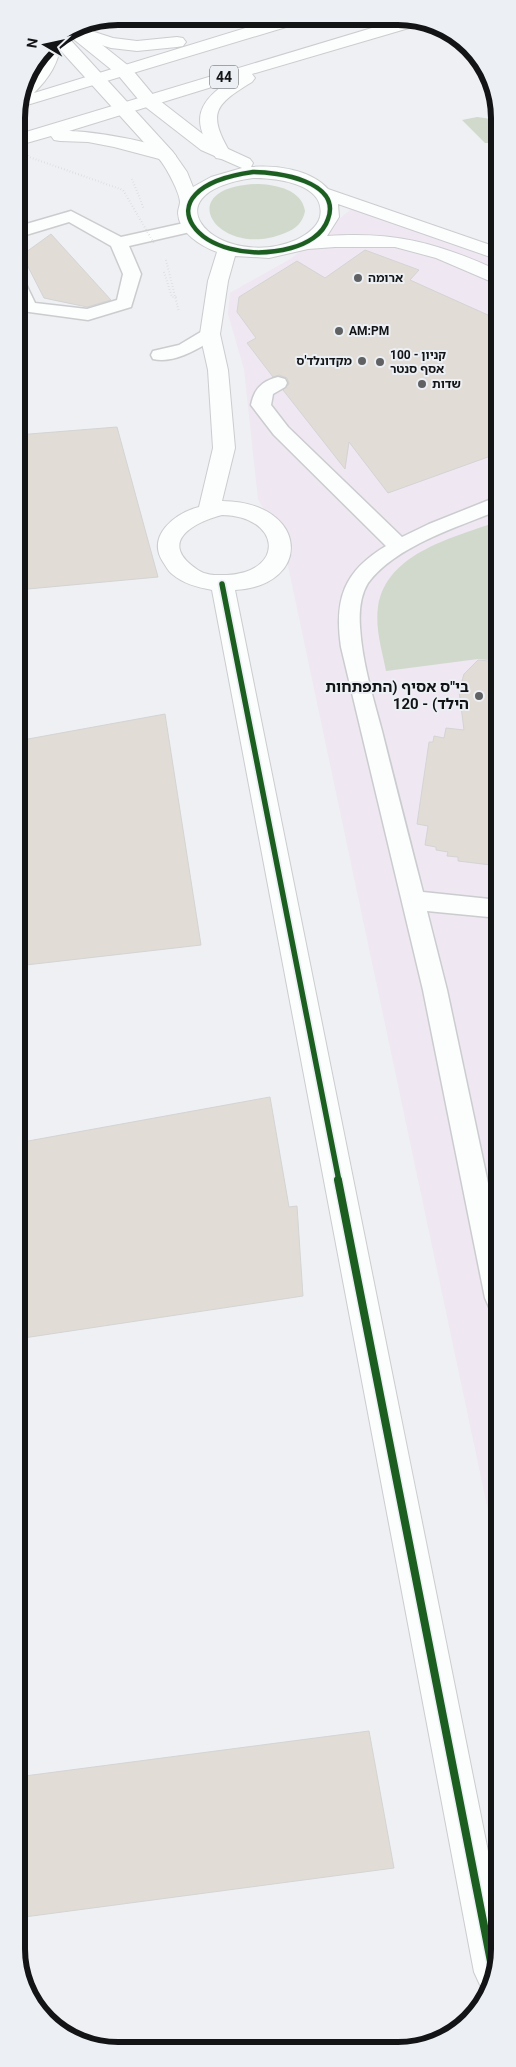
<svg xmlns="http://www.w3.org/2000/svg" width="516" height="2067" font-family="Roboto,'Noto Sans Hebrew',sans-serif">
	<rect width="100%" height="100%" fill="#eef0f3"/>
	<path fill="#efe7f2" d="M 360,202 L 499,248 L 499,1562 L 283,542 L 258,499 L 244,369 L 228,314 L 230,293 L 292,258 Z"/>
	<path fill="#d0d9cc" d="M 477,117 L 499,120 L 499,143 L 485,143 L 462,120 Z
		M 259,184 C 277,185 302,190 305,211 C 303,222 296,229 285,233 C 218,261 168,186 259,184 Z
		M 499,521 L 499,661 L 478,659 L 386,671 C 382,650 375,629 378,607 C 386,552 456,537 499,521 Z"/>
	<path fill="#e1dcd6" stroke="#d4d4d4" d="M 51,234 L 111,300 L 87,307 L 44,298 L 22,255 Z
		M 365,250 L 419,270 L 410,280 L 499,320 L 499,453 L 388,493 L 349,442 L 345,469 L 283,390 L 289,384 L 287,378 L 279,375 L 273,377 L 247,343 L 256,338 L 237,312 L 239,297 L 297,261 L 325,278 Z
		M 117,427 L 158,577 L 17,590 L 17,435 Z
		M 478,660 L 499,662 L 499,866 L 458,861 L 458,857 L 447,856 L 448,852 L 436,850 L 436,847 L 425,845 L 428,826 L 417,824 L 429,742 L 433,742 L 434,736 L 444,738 L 446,728 L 464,730 L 459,691 L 464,674 Z
		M 165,714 L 201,945 L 17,966 L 17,741 Z
		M 270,1097 L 289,1207 L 297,1206 L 303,1296 L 17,1339 L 17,1143 Z
		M 369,1731 L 394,1868 L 17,1918 L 17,1777 Z"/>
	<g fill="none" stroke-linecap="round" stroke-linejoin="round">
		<g stroke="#cbccce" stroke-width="3">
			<path id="lane" d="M 71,211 L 121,237 L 193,221 L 199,222 L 202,226 L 199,230 L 129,246 L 141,274 L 131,307 L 88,320 L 22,311 L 17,301 L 17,277 L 23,278 L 35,303 L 87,309 L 117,300 L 123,274 L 111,246 L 69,222 L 26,235 L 23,241 L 17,242 L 16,227 Z
				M 210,328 L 216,330 L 219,334 L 216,338 C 199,348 175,364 153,359 L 151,355 L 153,351 L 179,345 L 204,330 Z
				M 278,377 L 285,379 L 287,383 L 285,387 L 273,394 L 271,405 L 288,427 L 402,537 L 429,524 L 499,496 L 499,510 C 458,527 395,546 368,583 C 360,596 359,613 360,627 C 362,662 373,697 382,731 C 395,784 409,838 423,892 L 499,900 L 499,918 L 427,911 L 447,990 L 499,1235 L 499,1310 L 489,1307 L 485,1298 L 423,990 L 341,647 C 334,599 344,571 386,546 L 274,435 L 251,405 C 254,389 262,381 278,377 Z"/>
		</g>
		<g stroke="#cbccce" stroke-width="2">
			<path id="street" d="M 77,25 L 130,67 L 155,97 L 213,142 L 250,159 L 253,163 L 251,167 C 275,165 310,169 328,189 L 499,248 L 499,260 L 338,204 L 339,217 L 327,236 C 394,231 439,243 499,271 L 499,285 L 436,258 L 395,247 L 335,247 L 308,249 L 269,258 L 235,256 L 228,281 L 220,334 L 228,370 L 235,448 L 222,501 C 310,502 313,586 235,590 L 500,1911 L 500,1955 L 486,1988 L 480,1985 L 474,1972 L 212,590 C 197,587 184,584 172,574 C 168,571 166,566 163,562 C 146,536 175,513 199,507 L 213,448 L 208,370 L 200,334 L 208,281 L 217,252 C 201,246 179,233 178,213 C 178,209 180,205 180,202 C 180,193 166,167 160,160 L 53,42 L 65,34 L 173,152 L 187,172 L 193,187 L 211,177 L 242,168 L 201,150 L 143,105 L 118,75 L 66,33 ZM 253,178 C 275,178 327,183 320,217 C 317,228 306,235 296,240 C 220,272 141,194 253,178 ZM 222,515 C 281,516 286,572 227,575 C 217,575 207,576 198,570 C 157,543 192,523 222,515 Z"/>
		</g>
		<g stroke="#cbccce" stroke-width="2">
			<path id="highway" d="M 281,17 L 308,18 L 306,21 L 17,108 L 24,83 L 35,71 L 46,46 L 58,38 L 61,42 C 59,63 49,78 34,93 Z
				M 405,18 L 418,18 L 426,23 L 252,74 L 255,78 L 252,82 C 214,105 207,113 231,154 L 228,158 L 222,159 L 216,158 C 193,125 193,105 228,82 L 69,131 C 87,131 167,142 176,156 L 173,160 L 167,161 L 114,147 L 88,142 L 60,141 L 54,140 L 51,136 L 16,146 L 16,135 Z
				M 76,26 L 113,38 L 137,41 L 177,37 L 183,38 L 186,42 L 183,46 L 177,47 L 137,51 L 111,48 L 66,34 Z"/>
		</g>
		<path stroke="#d3d3d4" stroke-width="2" stroke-dasharray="0.5 2.5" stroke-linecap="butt" d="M 132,179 L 144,209
			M 166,260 L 179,312
			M 164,272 L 172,297 L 177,297"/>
		<use href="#lane" fill="#fcfdfd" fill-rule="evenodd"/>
		<use href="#street" fill="#fcfdfd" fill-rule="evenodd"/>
		<use href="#highway" fill="#fcfdfd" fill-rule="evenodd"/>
		<path stroke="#d3d3d4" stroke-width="2" stroke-dasharray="0.5 2.5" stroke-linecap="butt" d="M 16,142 L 29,157 L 123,190 L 155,245"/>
		<g stroke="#ecf0f5" stroke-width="6">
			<path id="cycleway-far2" d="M 253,172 C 277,172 342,181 328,219 C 323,235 306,244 291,248 C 200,272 133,189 253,172 Z"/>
		</g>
		<g stroke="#ecf0f5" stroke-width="9">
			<path id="cycleway-far1" d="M 222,584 L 339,1181"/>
		</g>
		<g stroke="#ecf0f5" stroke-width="11">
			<path id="cycleway" d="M 338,1180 L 493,1972"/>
		</g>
		<use href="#cycleway-far2" stroke="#1b5e20" stroke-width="4.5"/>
		<use href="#cycleway-far1" stroke="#1b5e20" stroke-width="5.5"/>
		<use href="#cycleway" stroke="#1b5e20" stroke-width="8"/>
	</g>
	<g fill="#606163" stroke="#ecf0f5" stroke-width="2">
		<circle cx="358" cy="278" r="5"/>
		<circle cx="339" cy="331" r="5"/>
		<circle cx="362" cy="361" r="5"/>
		<circle cx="380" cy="362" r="5"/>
		<circle cx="422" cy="384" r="5"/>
		<circle cx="479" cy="696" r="5"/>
	</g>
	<g text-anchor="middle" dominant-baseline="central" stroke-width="4" stroke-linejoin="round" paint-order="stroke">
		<g font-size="12" font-weight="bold" fill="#131416" stroke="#ecf0f5" text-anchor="start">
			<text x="368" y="278">ארומה</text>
			<text x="349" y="331">AM:PM</text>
			<text x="390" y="355">100 - קניון<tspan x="390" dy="14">אסף סנטר</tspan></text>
			<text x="352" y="361" text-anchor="end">מקדונלד'ס</text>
			<text x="432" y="384">שדות</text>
		</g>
		<rect fill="#ecf0f5" stroke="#545659" stroke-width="1" x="210" y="65.5" width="28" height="23" rx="4"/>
		<g font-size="14" font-weight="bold" fill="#131416">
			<text x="224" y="77">44</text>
		</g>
		<g font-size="15" font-weight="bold" fill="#131416" stroke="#ecf0f5" text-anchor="end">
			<text x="469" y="687">בי"ס אסיף (התפתחות<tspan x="469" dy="17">הילד) - 120</tspan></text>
		</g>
	</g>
	<path d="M0 0H516V2067H0ZM118 25H398A93 93 0 0 1 491 118V1949A93 93 0 0 1 398 2042H118A93 93 0 0 1 25 1949V118A93 93 0 0 1 118 25Z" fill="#ecf0f5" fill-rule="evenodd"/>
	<path fill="none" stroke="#131416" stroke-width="6" d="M118 25H398A93 93 0 0 1 491 118V1949A93 93 0 0 1 398 2042H118A93 93 0 0 1 25 1949V118A93 93 0 0 1 118 25Z"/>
	<g transform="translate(45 45) rotate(279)" stroke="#ecf0f5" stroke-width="4" paint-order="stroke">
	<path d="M0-4L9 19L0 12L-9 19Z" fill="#131416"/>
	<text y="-8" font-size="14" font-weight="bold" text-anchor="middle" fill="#131416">N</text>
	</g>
</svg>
